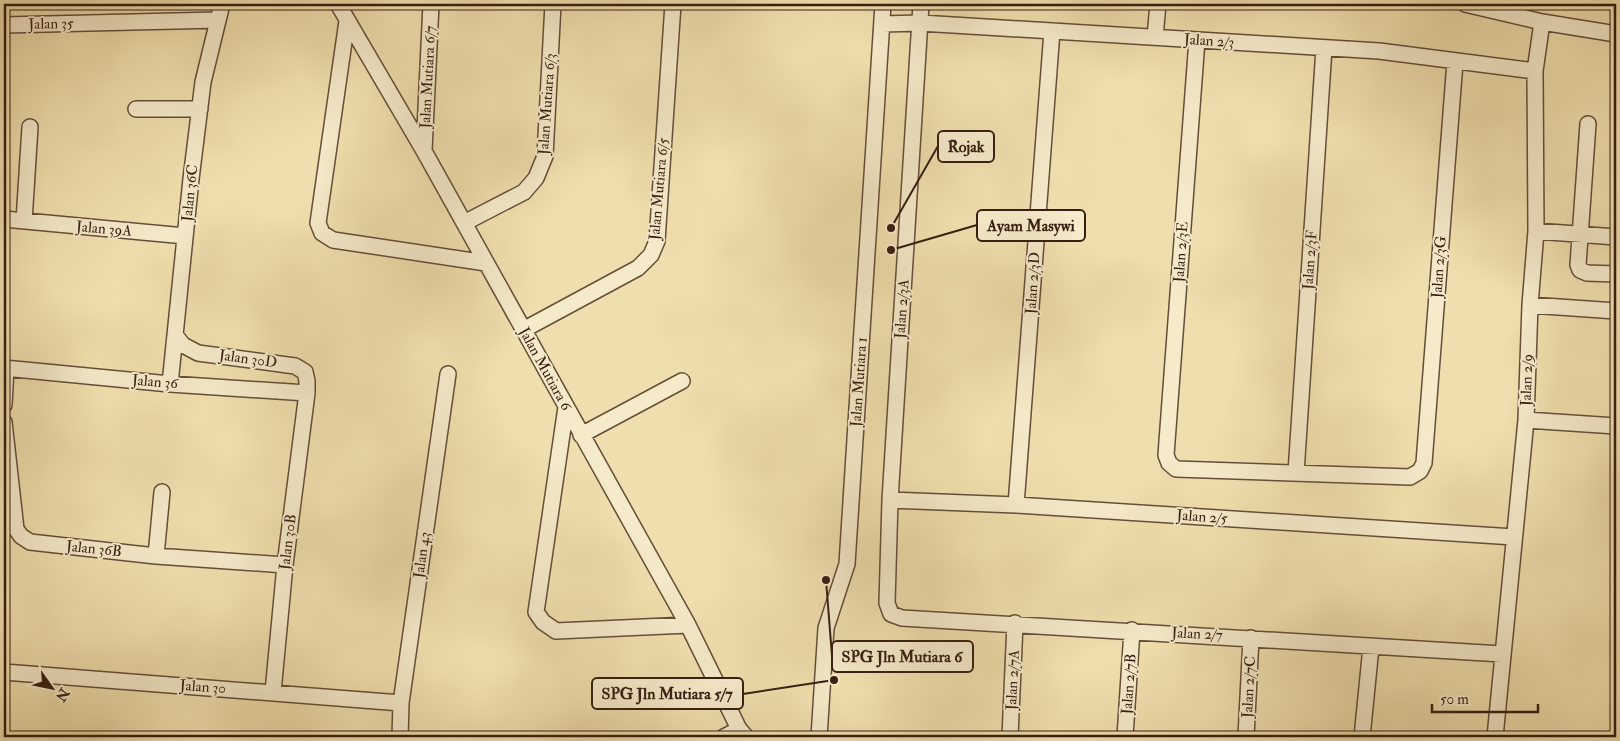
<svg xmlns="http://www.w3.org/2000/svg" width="1620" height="741" font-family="'IM FELL Double Pica',serif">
	<rect width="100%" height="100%" fill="#f0dfae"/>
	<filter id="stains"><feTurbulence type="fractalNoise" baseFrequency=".004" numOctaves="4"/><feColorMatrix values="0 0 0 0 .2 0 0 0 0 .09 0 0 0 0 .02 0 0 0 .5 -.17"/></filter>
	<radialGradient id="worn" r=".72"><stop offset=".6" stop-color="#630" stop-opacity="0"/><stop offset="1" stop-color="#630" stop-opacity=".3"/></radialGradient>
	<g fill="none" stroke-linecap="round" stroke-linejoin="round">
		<g stroke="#654e39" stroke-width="18">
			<path id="minor" d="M 338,4 L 424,151 L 688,625 L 739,729 L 746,737
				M 921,4 L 890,500 L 887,603 L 891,614 L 902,618 L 1502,654
				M 1465,4 L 1542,22 L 1616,34
				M 347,21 L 318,223 L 322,233 L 333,240 L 486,263
				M 882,24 L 920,23 L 1379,51 L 1535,71
				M 4,25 L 218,20
				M 1155,37 L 1158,4
				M 1197,40 L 1166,455 L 1169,463 L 1176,469 L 1410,477 L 1420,471 L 1424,463 L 1455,62
				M 136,109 L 200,109
				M 1588,124 L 1578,265 L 1580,270 L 1587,273 L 1616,274
				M 424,151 L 431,4
				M 4,219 L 185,236
				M 24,221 L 30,127
				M 464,223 L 524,192 L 536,178 L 545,156 L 553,4
				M 1536,231 L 1616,237
				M 1530,305 L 1616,311
				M 523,330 L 638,268 L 651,255 L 657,241 L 673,4
				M 175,335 L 183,345 L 198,353 L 295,366 L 305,372 L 307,381 L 307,393 L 285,565 L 273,692
				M 4,368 L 170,384 L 307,393
				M 170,384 L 191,179 L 203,82 L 222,4
				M 4,405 L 6,368
				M 566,407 L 536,612 L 543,622 L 556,631 L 688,625
				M 1526,420 L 1616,426
				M 4,422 L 16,529 L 21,536 L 30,542 L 156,556 L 285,565
				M 581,435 L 682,381
				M 1296,473 L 1324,48
				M 890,500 L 1016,505 L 1514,537
				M 1016,505 L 1052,31
				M 156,556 L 162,492
				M 4,672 L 401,703
				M 400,737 L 401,703 L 448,374
				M 724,737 L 739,729
				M 819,737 L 826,628 L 847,564 L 883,4
				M 1010,737 L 1015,623
				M 1125,737 L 1132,630
				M 1246,737 L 1251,638
				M 1362,737 L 1371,647
				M 1495,737 L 1526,420 L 1530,305 L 1536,231 L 1535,71 L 1542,22"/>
		</g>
		<use href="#minor" stroke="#f5eaca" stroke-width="15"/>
	</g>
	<g text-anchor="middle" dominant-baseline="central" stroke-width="4" stroke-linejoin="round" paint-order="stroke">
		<g font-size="15" fill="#371e12" stroke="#f5eaca">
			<text transform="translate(51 24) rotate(-1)">Jalan 35</text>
			<text transform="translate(1209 41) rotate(4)">Jalan 2/3</text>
			<text transform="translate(428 77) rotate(-87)">Jalan Mutiara 6/7</text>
			<text transform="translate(547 104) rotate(-86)">Jalan Mutiara 6/3</text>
			<text transform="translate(659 189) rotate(-85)">Jalan Mutiara 6/5</text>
			<text transform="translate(190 193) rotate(-84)">Jalan 36C</text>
			<text transform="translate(104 229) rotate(5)">Jalan 39A</text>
			<text transform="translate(1181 252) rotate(-86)">Jalan 2/3E</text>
			<text transform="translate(1310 260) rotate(-86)">Jalan 2/3F</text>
			<text transform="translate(1439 267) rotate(-86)">Jalan 2/3G</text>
			<text transform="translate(1033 283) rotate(-86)">Jalan 2/3D</text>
			<text transform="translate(902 309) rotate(-86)">Jalan 2/3A</text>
			<text transform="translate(248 359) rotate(8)">Jalan 30D</text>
			<text transform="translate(545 369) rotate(61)">Jalan Mutiara 6</text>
			<text transform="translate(1527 380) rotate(-88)">Jalan 2/9</text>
			<text transform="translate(155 382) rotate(5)">Jalan 36</text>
			<text transform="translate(859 382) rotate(-86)">Jalan Mutiara 1</text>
			<text transform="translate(1202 517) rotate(4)">Jalan 2/5</text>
			<text transform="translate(288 542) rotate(-83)">Jalan 30B</text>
			<text transform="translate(94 549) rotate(6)">Jalan 36B</text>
			<text transform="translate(422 555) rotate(-82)">Jalan 43</text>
			<text transform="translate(1197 634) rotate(3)">Jalan 2/7</text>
			<text transform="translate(1013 680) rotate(-87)">Jalan 2/7A</text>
			<text transform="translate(1129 684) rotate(-86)">Jalan 2/7B</text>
			<text transform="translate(203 687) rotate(4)">Jalan 30</text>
			<text transform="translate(1249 687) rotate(-87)">Jalan 2/7C</text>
		</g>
	</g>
	<path fill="none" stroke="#371e12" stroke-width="2" d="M891 228L938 146M891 250L977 225M826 580L832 656M834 680L743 694"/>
	<g fill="#371e12" stroke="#f5eaca" stroke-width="2">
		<circle cx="891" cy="228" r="5"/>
		<circle cx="891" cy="250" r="5"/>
		<circle cx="826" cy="580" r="5"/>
		<circle cx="834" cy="680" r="5"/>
	</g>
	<g fill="#f5eaca" stroke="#371e12" stroke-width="2">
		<rect x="938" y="131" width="56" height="31" rx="5"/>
		<rect x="977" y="210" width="108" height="31" rx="5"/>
		<rect x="832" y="641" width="141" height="31" rx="5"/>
		<rect x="592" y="678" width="151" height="31" rx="5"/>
	</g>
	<g font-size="16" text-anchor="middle" font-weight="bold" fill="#371e12">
		<text x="966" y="152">Rojak</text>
		<text x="1031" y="231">Ayam Masywi</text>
		<text x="902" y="662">SPG Jln Mutiara 6</text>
		<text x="667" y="699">SPG Jln Mutiara 5/7</text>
	</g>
	<rect width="1620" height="741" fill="none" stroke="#f0dfae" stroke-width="20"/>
	<rect x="5" y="5" width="1610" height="731" fill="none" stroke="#371e12" stroke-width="2.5"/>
	<rect x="10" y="10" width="1600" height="721" fill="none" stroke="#371e12"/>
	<g transform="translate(52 688) rotate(123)" stroke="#f5eaca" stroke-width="4" paint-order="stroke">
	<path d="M0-4L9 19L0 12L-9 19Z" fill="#371e12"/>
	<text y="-8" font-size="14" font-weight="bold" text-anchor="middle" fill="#371e12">N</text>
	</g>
	<path d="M1432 704v8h106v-8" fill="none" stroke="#371e12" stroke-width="2.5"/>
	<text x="1440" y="704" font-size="15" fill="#371e12" stroke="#f5eaca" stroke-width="4" paint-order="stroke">50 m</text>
	<rect width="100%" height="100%" filter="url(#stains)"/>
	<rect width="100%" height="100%" fill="url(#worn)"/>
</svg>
